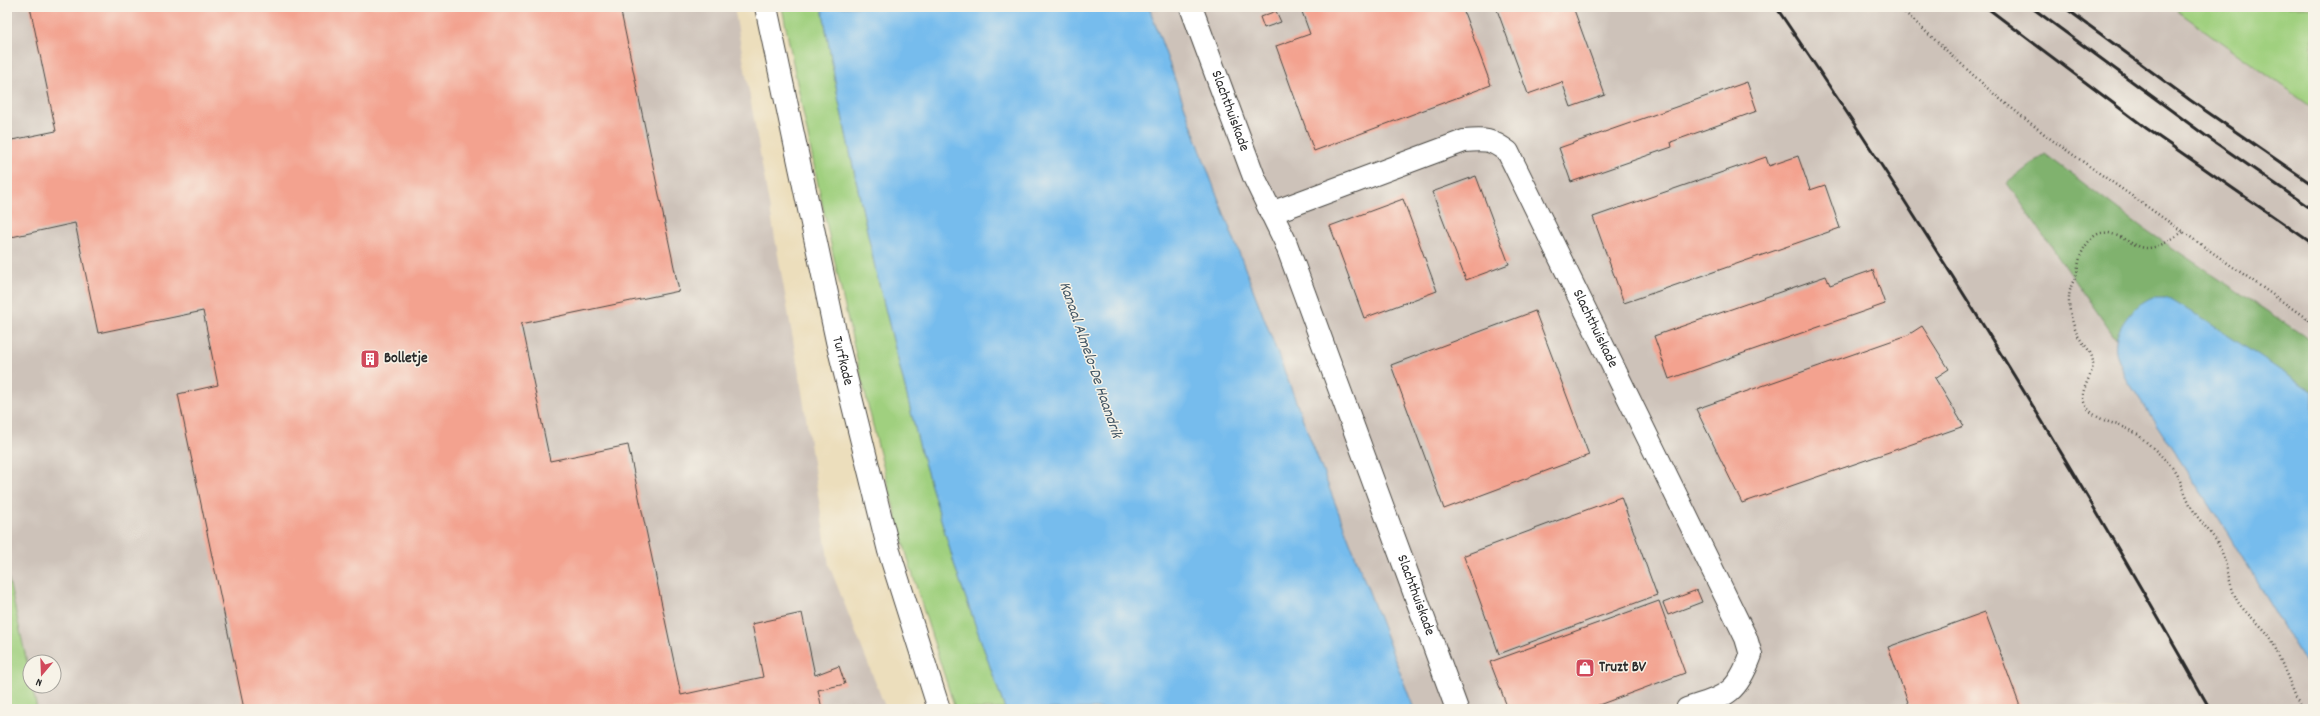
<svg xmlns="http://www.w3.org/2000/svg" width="2320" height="716" font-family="Dekko,sans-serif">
	<rect width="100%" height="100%" fill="#f7f3e8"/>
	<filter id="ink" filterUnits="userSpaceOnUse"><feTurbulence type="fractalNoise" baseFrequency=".025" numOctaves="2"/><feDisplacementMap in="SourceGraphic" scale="8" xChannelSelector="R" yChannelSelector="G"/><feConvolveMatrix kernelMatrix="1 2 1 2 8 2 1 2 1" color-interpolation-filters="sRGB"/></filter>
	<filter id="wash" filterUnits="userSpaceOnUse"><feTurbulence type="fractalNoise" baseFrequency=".012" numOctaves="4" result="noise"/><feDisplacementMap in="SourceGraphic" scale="16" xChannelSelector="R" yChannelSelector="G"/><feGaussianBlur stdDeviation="0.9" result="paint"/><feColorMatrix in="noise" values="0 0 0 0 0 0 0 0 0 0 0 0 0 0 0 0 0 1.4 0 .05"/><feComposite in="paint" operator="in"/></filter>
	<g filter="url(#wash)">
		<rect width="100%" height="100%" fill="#ecdebc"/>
		<path fill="#cdc2b9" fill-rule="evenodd" d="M 7,7 L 734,7 L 800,379 L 829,565 L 886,709 L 7,709 ZM 30,662 L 54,662 L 54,686 L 30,686 Z
			M 1144,7 L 2313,7 L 2313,709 L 1386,709 Z"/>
		<path fill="#a0d07f" stroke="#667e55" d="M 782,7 L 822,7 L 838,97 L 876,272 L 921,452 L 956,570 L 1005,709 L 955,709 C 933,639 909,568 891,497 C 849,335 814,171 782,7 Z
			M 2172,7 L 2313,7 L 2313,108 Z
			M 7,572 L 30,676 L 30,686 L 32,686 L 37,709 L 7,709 Z"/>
		<path fill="#80b26e" stroke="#566e4c" d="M 2045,154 L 2143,228 L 2313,342 L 2313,392 L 2266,362 L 2124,322 L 2116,339 L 2007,183 Z"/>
		<path fill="#76bced" stroke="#50748c" d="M 822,7 L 1149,7 L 1210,177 L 1414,709 L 1005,709 L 956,570 L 921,452 L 876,272 L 838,97 Z
			M 2153,297 L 2166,297 L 2206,321 L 2313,392 L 2313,676 L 2227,532 L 2126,378 C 2123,370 2118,361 2116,352 C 2112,330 2134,304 2153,297 Z"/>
		<g id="blocks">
			<path fill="#f3a28f" d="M 30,7 L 620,7 L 679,291 L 521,324 L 550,461 L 628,445 L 681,695 L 763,677 L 752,624 L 802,613 L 815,675 L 839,666 L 845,684 L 818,690 L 822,709 L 244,709 L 178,394 L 218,385 L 203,311 L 98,333 L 75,223 L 7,238 L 7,141 L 56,131 Z
				M 1306,7 L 1462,7 L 1491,85 L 1314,151 L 1276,46 L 1310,34 L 1301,9 Z
				M 1496,7 L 1573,7 L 1605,95 L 1571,107 L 1562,82 L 1528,94 Z
				M 1276,11 L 1281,22 L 1264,28 L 1260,17 Z
				M 1747,82 L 1757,111 L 1671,142 L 1672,147 L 1571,182 L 1559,148 Z
				M 1798,156 L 1810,190 L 1825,185 L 1840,228 L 1624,303 L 1593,217 L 1766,157 L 1769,166 Z
				M 1476,176 L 1509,264 L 1466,280 L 1432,192 Z
				M 1403,199 L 1437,291 L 1364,318 L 1330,226 Z
				M 1873,270 L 1885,304 L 1669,379 L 1654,336 L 1826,276 L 1830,285 Z
				M 1535,311 L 1589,455 L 1444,509 L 1391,365 Z
				M 1922,326 L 1949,369 L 1935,378 L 1964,426 L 1742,503 L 1696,409 L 1908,335 Z
				M 1621,497 L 1657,595 L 1499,654 L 1463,554 L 1465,555 Z
				M 1697,590 L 1702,602 L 1668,615 L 1663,603 Z
				M 1659,601 L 1685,673 L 1588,709 L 1508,709 L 1490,662 Z
				M 1985,612 L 2021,709 L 1897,709 L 1909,705 L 1888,647 Z"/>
		</g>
	</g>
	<g filter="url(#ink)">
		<use href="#blocks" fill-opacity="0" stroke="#484641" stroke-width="1"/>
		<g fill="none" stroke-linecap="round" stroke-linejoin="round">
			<g stroke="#484641" stroke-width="24">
				<g id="street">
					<path id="s1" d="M 766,7 L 837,341 L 889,551 L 939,709"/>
					<path id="s2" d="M 1191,7 L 1254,177 L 1285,241 L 1457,709"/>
					<path id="s3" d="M 1271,213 L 1464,141 C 1485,139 1491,139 1508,152 L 1746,638 L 1751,655 C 1736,695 1726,696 1687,709"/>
				</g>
			</g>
			<path stroke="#484641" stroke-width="2.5" stroke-dasharray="1 3" stroke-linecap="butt" d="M 1899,7 L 1995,95 L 2052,140 L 2313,323
				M 2183,232 C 2173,238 2160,248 2147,248 C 2129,247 2109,222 2092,238 C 2081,249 2079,259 2077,273 C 2076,278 2072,282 2071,287 C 2066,301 2071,320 2077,334 C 2082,344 2092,350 2093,362 C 2094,375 2079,389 2084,402 C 2093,422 2116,422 2132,431 C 2140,435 2164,458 2170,465 C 2181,477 2184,494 2192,508 C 2200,523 2215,535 2221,550 C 2228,567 2229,586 2238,602 C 2247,616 2263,625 2272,640 L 2301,709"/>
			<use href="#street" stroke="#fff" stroke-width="22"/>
			<path stroke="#2b2b2b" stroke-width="3" d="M 1776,7 C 1931,234 2075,469 2210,709
				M 1986,7 L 2146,128 L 2313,244
				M 2031,7 L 2206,136 L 2313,210
				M 2064,7 L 2190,100 L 2313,185"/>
		</g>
	</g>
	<defs>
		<g id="building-square" transform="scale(1)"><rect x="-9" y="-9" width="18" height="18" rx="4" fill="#d1495b" stroke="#f7f3e8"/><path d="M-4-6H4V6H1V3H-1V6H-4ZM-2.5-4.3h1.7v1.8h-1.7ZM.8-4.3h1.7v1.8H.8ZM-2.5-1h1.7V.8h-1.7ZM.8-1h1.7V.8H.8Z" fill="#fff"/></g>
		<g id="shop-square" transform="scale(1)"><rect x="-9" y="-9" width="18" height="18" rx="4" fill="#d1495b" stroke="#f7f3e8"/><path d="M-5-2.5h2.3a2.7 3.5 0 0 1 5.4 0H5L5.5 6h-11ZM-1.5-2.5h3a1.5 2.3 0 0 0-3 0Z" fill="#fff"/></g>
	</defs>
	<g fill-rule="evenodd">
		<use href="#building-square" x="370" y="359"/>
		<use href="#shop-square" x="1585" y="668"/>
	</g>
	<g text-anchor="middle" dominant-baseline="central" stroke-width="3" stroke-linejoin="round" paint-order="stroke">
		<g font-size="15" fill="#2b2b2b" stroke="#f7f3e8">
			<text stroke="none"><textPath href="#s2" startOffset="111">Slachthuiskade</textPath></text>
			<text stroke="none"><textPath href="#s3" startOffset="450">Slachthuiskade</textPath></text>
			<text stroke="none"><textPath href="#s1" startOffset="362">Turfkade</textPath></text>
			<text stroke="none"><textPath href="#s2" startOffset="630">Slachthuiskade</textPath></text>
		</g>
		<g font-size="15" font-weight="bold" fill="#2b2b2b" stroke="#f7f3e8" text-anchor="start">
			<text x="384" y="359">Bolletje</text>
			<text x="1599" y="668">Truzt BV</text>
		</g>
		<g font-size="16" font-style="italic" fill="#425665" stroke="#f7f3e8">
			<text transform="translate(1090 360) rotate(71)">Kanaal Almelo-De Haandrik</text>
		</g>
	</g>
	<rect width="2320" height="716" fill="none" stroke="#f7f3e8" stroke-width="24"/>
	<g transform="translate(42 674) rotate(199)"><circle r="19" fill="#f7f3e8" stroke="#a5a39c"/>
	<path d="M0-3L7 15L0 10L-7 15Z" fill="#d1495b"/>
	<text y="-6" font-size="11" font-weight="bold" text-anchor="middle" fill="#2b2b2b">N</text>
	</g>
</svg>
